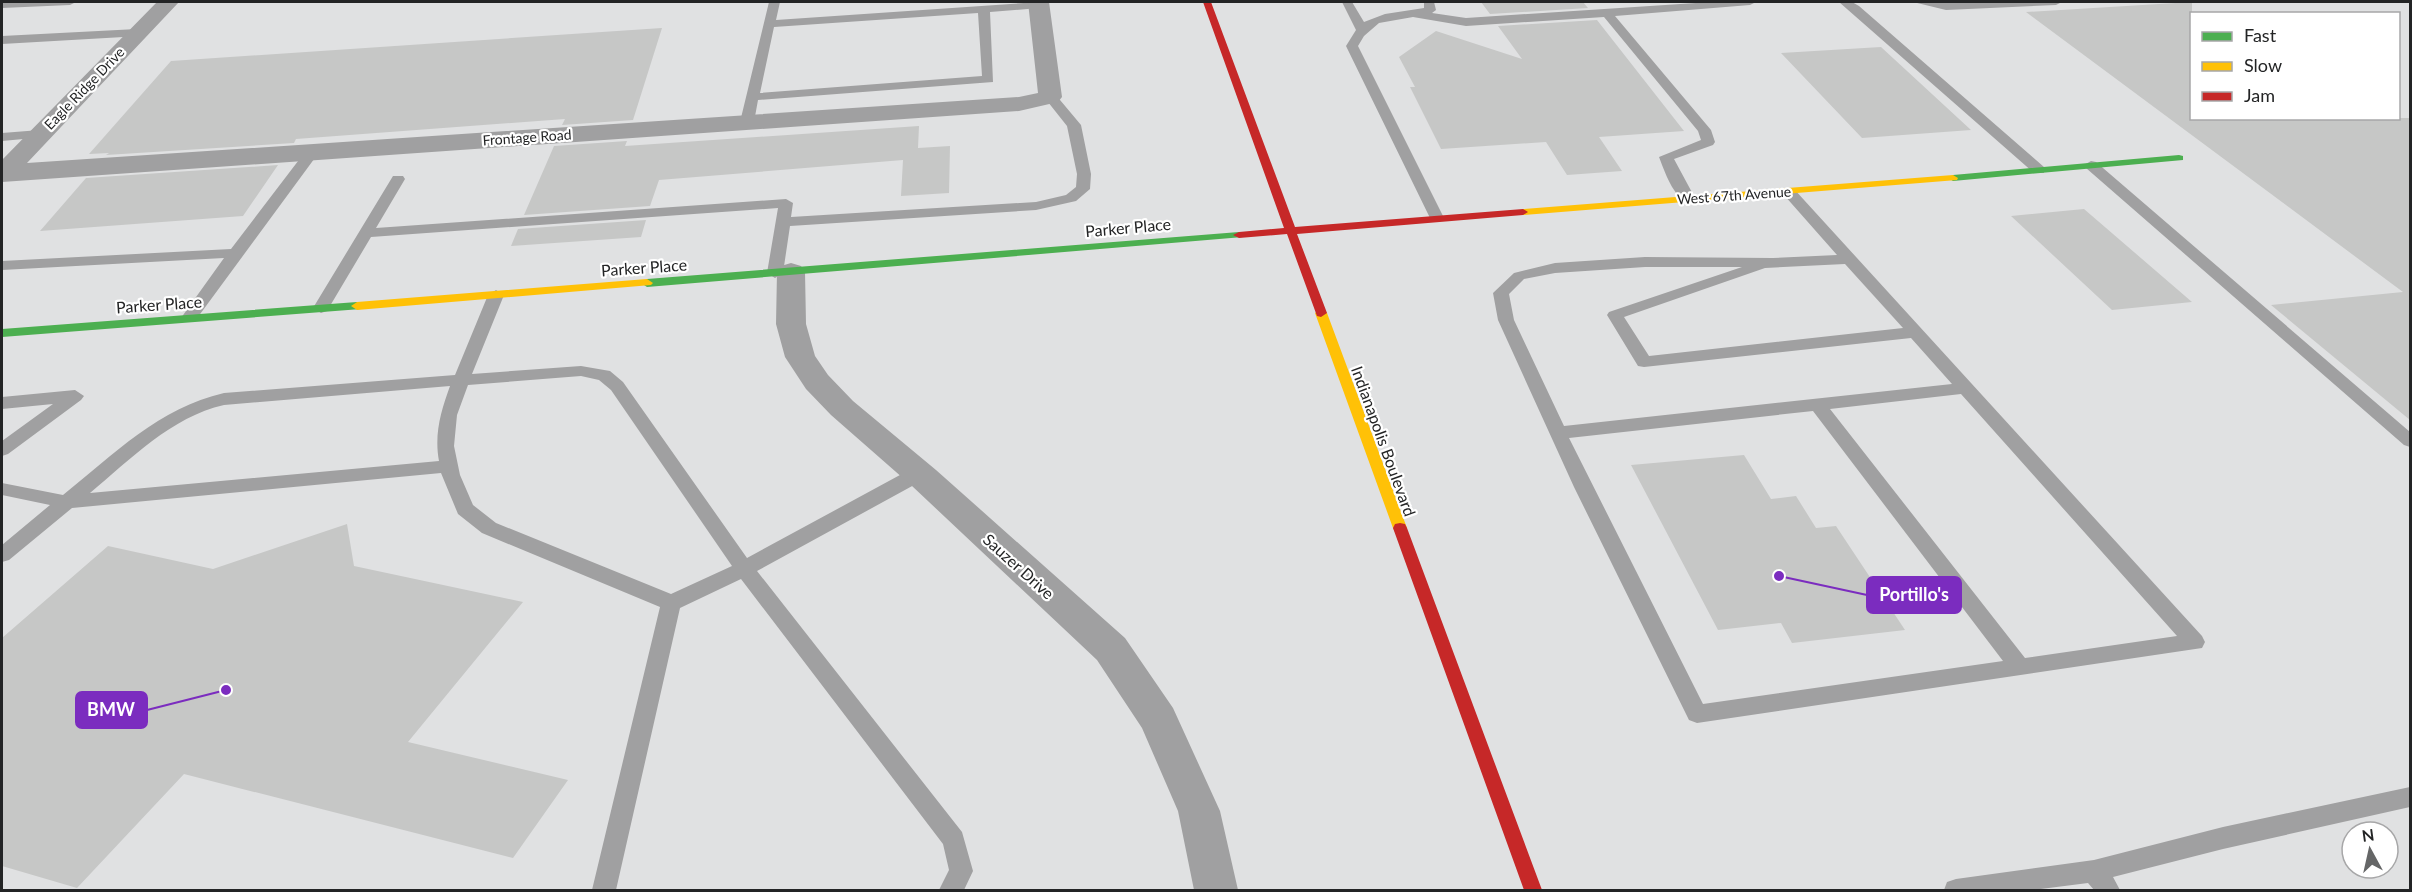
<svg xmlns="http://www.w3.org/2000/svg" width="2412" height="892" font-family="Lato,sans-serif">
	<rect width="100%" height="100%" fill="#e0e1e2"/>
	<path fill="#c6c7c6" d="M 1481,2 L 1583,2 L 1588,8 L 1490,14 Z
		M 2192,2 L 2192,118 L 2410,118 L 2410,420 L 2271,305 L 2403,292 L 2026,12 Z
		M 1597,20 L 1684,131 L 1599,137 L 1622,171 L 1567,175 L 1546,142 L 1441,149 L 1410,87 L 1415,87 L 1399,57 L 1436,31 L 1522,59 L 1498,26 Z
		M 662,28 L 633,120 L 562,125 L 565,119 L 296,139 L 294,143 L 106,155 L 109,153 L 89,154 L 171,61 Z
		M 1881,47 L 1971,130 L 1862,138 L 1781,53 Z
		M 919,126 L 918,148 L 950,146 L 949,193 L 901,196 L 903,160 L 659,180 L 650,206 L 524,215 L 554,146 L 627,141 L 625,146 Z
		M 278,165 L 243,216 L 40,231 L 86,178 Z
		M 2084,209 L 2192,302 L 2112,310 L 2011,216 Z
		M 646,220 L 641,237 L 511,246 L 518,229 Z
		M 1744,455 L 1771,499 L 1796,496 L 1816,528 L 1836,526 L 1905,630 L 1792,643 L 1781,623 L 1718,630 L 1631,465 Z
		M 347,524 L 354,566 L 523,602 L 408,742 L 568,780 L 513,858 L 184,774 L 77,888 L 2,866 L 2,638 L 108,546 L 213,569 Z"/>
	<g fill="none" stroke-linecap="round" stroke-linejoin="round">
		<path fill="#a0a0a1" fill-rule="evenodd" d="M 2,2 L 76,2 L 70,5 L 2,8 Z
			M 769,2 L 780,2 L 776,20 L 1039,2 L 1045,5 L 1039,8 L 990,12 L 993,82 L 758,100 L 754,122 L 747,126 L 740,122 ZM 978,13 L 982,76 L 760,93 L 774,27 Z
			M 1342,2 L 1352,2 L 1364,22 L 1385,14 L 1424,8 L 1424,2 L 1434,2 L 1436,10 L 1432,13 L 1466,18 L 1711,2 L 1756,2 L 1750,5 L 1615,16 L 1711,130 L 1715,142 L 1713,145 L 1674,159 L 1695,198 L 1688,202 C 1674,199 1664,170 1659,157 L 1701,140 L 1698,131 L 1604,17 L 1466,26 L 1413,17 L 1379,23 L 1364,36 L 1358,46 L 1444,218 L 1437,222 L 1430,218 L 1346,46 L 1356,30 Z
			M 1839,2 L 1852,2 L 1859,6 L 2044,167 L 2044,173 L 2034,173 Z
			M 1913,2 L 2062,2 L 2056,5 L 1946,10 Z
			M 137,29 L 141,30 L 141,36 L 2,44 L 2,36 Z
			M 1050,93 L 1055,94 L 1081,125 L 1091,174 L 1090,189 L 1076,201 L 1036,210 L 790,226 L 783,273 L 775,278 L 767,273 L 778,208 L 371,237 L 327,311 L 321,313 L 313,308 L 393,176 L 403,176 L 405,179 L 376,228 L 786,199 L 793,203 L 791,217 L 1036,202 L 1066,195 L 1076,187 L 1077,174 L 1067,126 L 1044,97 Z
			M 40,130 L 45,131 L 45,137 L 2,141 L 2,133 Z
			M 313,147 L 320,151 L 195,321 L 183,321 L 181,318 L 224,258 L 2,270 L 2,261 L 231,249 L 308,148 Z
			M 2091,161 L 2096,162 L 2410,432 L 2410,447 L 2404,445 L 2086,168 L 2084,165 Z
			M 1789,188 L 1794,189 L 2202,636 L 2205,642 L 2202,648 L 1697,723 L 1689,720 L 1574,487 L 1498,320 L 1493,293 L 1514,273 L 1555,263 L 1645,257 L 1773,258 L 1837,255 L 1784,195 L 1782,192 ZM 1845,264 L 1903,328 L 1649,356 L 1624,317 L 1765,268 ZM 1645,267 L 1742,267 L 1609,312 L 1607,315 L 1638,366 L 1644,367 L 1911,338 L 1952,384 L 1564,426 L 1514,320 L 1509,294 L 1524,279 L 1555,273 ZM 1961,394 L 2177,636 L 2025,658 L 1830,409 ZM 1813,411 L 2003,661 L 1703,704 L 1569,438 Z
			M 496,290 L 504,295 L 472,374 L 581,366 L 610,371 L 623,382 L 747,558 L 911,469 L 925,469 L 927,474 L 925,479 L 757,571 L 962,832 L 973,871 L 964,890 L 939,890 L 949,870 L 943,844 L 741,579 L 680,608 L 616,890 L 592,890 L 660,607 L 482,533 L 458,514 L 441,473 L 72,508 L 9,560 L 2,562 L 2,545 L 50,505 L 2,495 L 2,483 L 63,495 C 114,454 159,408 224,393 L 455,375 L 488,295 ZM 581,376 L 599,380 L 611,390 L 732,566 L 671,594 L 496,523 L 473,505 L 460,475 L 454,446 L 457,415 L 468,385 ZM 450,386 C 441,411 434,434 439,461 L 90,493 C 131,459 171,417 224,405 Z
			M 75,390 L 84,396 L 81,400 L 8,454 L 2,456 L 2,441 L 53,404 L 2,409 L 2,397 Z
			M 2410,787 L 2410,807 L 2223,849 L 2113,877 L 2120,890 L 2094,890 L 2088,883 L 2033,890 L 1944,890 L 1947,882 L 1956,879 L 2094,860 L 2223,827 Z"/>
		<path fill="#a0a0a1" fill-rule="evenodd" d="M 157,2 L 179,2 L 27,163 L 1019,97 L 1038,93 L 1028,2 L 1049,2 L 1062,97 L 1058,102 L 1019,111 L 2,182 L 2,160 Z
			M 791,263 L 801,266 L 805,272 L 806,324 L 815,356 L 828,375 L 853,401 L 936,470 L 1125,638 L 1173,708 L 1220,811 L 1238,890 L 1194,890 L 1178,811 L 1142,728 L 1097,660 L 912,486 L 831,415 L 806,389 L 785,357 L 776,324 L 777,272 L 781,266 Z"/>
		<path fill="#4caf50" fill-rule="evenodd" d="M 2179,155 L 2183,156 L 2183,160 L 1953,181 L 1948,178 L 1953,175 Z
			M 1239,232 L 1243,233 L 1243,237 L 647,287 L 641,283 L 647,279 Z
			M 357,302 L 363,306 L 361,309 L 2,337 L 2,329 Z"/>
		<path fill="#ffc107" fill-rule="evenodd" d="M 1953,175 L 1958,178 L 1957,180 L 1523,215 L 1518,212 L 1523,209 Z
			M 647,279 L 653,283 L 651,285 L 357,310 L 351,306 L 357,302 Z
			M 1321,309 L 1327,313 L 1407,528 L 1405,532 L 1395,532 L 1393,528 L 1315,313 Z"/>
		<path fill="#c62828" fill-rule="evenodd" d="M 1203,2 L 1211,2 L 1295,227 L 1523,209 L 1528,212 L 1523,215 L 1297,234 L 1327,313 L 1321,317 L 1317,316 L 1287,234 L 1239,238 L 1233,235 L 1239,232 L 1284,228 Z
			M 1400,523 L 1405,524 L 1407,528 L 1542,890 L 1524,890 L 1393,528 L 1395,524 Z"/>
	</g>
	<g text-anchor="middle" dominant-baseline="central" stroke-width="4.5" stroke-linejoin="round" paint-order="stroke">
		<g font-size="14" fill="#232425" stroke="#fff">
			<text transform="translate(84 88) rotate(-46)">Eagle Ridge Drive</text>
			<text transform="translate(527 137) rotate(-4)">Frontage Road</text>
			<text transform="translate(1734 195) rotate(-4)">West 67th Avenue</text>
		</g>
		<g font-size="16" fill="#232425" stroke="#fff">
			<text transform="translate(1128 227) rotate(-5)">Parker Place</text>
			<text transform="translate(644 267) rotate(-4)">Parker Place</text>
			<text transform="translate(159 304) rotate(-4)">Parker Place</text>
			<text transform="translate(1384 441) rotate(70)">Indianapolis Boulevard</text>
			<text transform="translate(1019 566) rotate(42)">Sauzer Drive</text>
		</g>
	</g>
	<path fill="none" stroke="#7b2cbf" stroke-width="2" d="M1779 576L1867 595M226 690L147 710"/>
	<g fill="#7b2cbf" stroke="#fff" stroke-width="2">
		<circle cx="1779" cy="576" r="6"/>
		<circle cx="226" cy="690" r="6"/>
	</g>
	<g fill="#7b2cbf" stroke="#7b2cbf" stroke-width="2">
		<rect x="1867" y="577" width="94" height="36" rx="6"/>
		<rect x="76" y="692" width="71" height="36" rx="6"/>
	</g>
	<g font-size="18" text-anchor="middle" font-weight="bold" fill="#fff">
		<text x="1914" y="601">Portillo's</text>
		<text x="111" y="716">BMW</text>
	</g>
	<rect width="2412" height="892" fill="none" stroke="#232425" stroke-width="6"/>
	<rect x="2190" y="12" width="210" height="108" fill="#ffffff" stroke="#a7a7a8" stroke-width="1.5"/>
	<rect x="2202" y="32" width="30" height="9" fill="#4caf50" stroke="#a7a7a8" stroke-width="1.5"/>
	<text x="2244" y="42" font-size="18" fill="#232425">Fast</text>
	<rect x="2202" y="62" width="30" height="9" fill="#ffc107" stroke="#a7a7a8" stroke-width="1.5"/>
	<text x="2244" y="72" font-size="18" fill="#232425">Slow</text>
	<rect x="2202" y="92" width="30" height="9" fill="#c62828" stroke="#a7a7a8" stroke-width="1.5"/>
	<text x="2244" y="102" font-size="18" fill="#232425">Jam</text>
	<g transform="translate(2370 850) rotate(352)"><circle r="28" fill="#ffffff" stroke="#a7a7a8" stroke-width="1.5"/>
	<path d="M0-4.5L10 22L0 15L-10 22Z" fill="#656667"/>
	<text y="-9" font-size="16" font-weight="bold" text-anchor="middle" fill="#232425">N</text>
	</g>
</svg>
